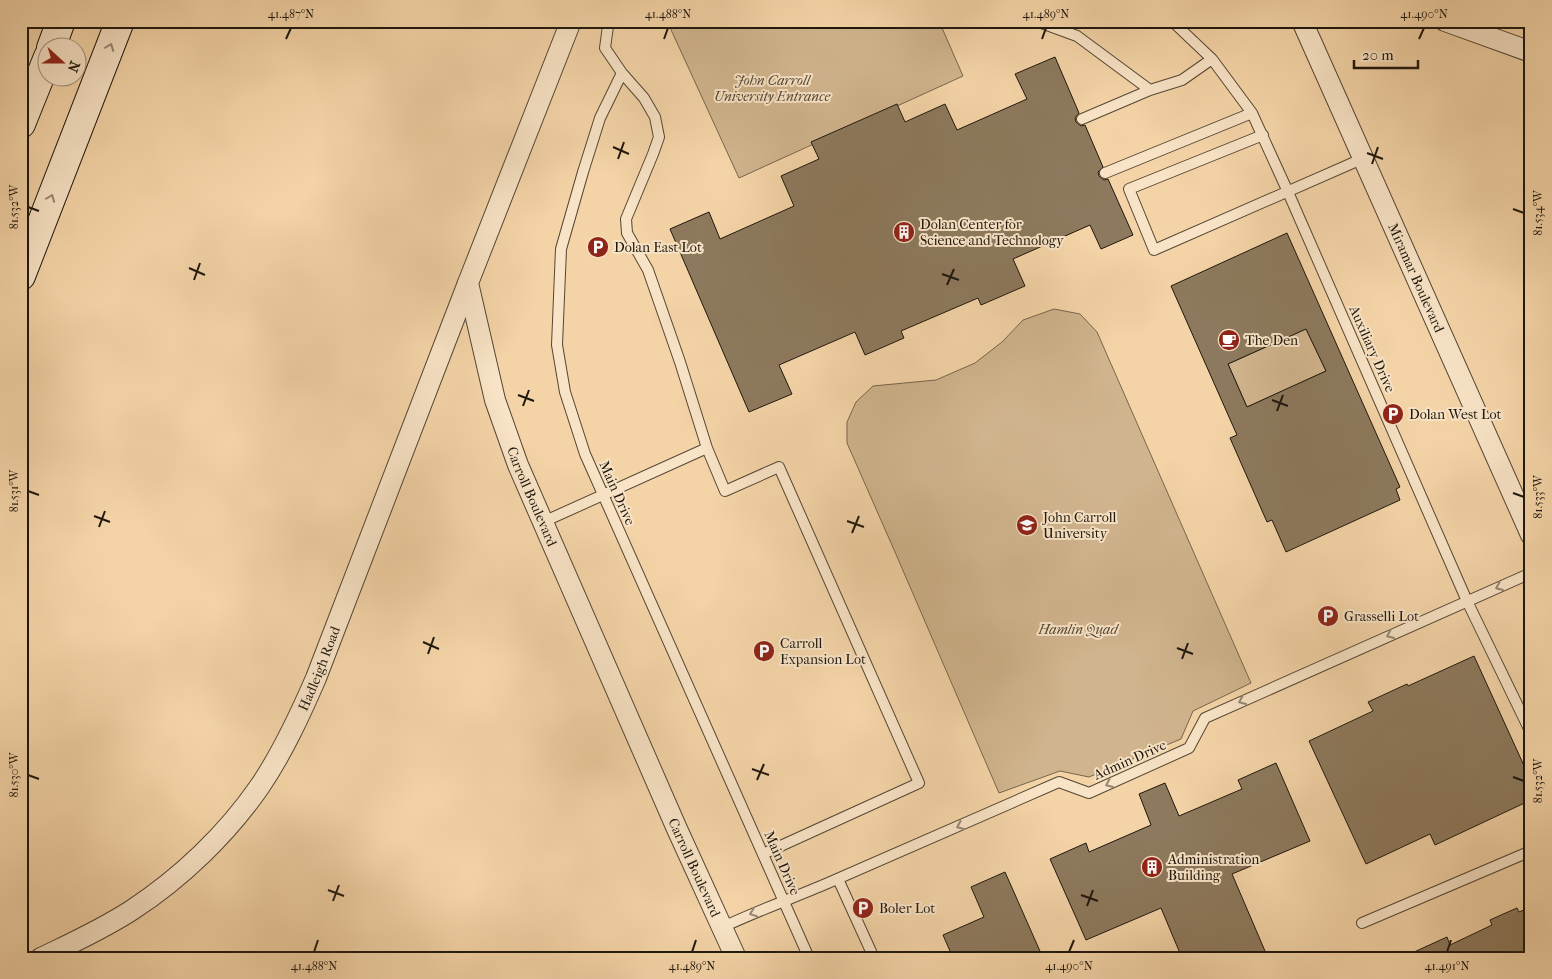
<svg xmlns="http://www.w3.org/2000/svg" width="1552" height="979" font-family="'IM FELL French Canon',serif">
	<rect width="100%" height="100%" fill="#f4d4a7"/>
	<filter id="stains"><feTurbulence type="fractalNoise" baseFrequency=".004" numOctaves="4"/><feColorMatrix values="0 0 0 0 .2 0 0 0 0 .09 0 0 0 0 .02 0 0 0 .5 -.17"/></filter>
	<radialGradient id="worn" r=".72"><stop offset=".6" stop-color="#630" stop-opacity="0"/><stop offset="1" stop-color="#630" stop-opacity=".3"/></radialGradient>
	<path fill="#d0b48d" stroke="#77664d" d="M 667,21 L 939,21 L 963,76 L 739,178 Z
		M 1054,309 L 1080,314 L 1097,332 L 1251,683 L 1193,711 L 1181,739 L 1089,777 L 1060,771 L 999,793 L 895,552 L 847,443 L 847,422 L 856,402 L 873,386 L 936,380 L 975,363 L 1002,342 L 1023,320 Z
		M 1306,329 L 1326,371 L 1247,407 L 1228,364 Z"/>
	<path fill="#8d795d" stroke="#1e170d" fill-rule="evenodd" d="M 1055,57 L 1079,113 L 1075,118 L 1076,122 L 1081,126 L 1085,125 L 1103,167 L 1098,172 L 1099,176 L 1104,180 L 1108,179 L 1133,235 L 1101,249 L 1090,225 L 1013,259 L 1025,286 L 981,305 L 978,298 L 901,331 L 904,338 L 865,355 L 855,332 L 779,365 L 792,394 L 749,412 L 670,229 L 709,212 L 720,239 L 794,206 L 781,176 L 819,159 L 811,142 L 897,104 L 905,122 L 945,104 L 957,130 L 1027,99 L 1015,74 Z
		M 1287,233 L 1400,487 L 1396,489 L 1400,500 L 1286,552 L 1272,520 L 1267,522 L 1230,438 L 1237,435 L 1171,286 ZM 1306,329 L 1326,371 L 1247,407 L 1228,364 Z
		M 1474,656 L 1531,781 L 1531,800 L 1435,845 L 1430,834 L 1366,864 L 1309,741 L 1373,711 L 1368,702 L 1407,684 L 1408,686 Z
		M 1276,763 L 1310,841 L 1232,874 L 1268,958 L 1182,958 L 1161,908 L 1086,940 L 1050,859 L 1086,843 L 1089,852 L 1151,825 L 1139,794 L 1165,783 L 1179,816 L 1242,789 L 1238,780 Z
		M 1005,872 L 1043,958 L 953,958 L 943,935 L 984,917 L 971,887 Z
		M 1531,907 L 1531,958 L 1401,958 L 1447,937 L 1450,945 L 1492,925 L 1490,920 L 1501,915 L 1517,908 L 1519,912 Z"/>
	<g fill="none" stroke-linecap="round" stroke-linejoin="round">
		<g stroke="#544634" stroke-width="12">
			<path id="lane" d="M 610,21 L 608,26 L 605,48 L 622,73 L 600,118 L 583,172 L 561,249 L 557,345 L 565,392 L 585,454 L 809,958
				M 1036,21 L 1077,36 L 1150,90 L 1182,80 L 1212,59
				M 1172,21 L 1212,59 L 1252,113 L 1288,192 L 1467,601 L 1531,733
				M 622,73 L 644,98 L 655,117 L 659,137 L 653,154 L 626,219 L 627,233 L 648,270 L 680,362 L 707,448
				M 1082,119 L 1150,90
				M 1263,135 L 1129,189 L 1154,250 L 1364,158
				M 1105,173 L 1252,113
				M 543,522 L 707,448 L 725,491 L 779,467 L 919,783 L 763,854
				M 838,879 L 874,958
				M 1362,923 L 1531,851
				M 723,927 C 757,911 793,898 828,883 C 905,850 982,816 1059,782 L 1089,793 L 1189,748 L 1205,718 L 1531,573"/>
		</g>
		<g stroke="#544634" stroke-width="22">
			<g id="street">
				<path id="s1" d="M 571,21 L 468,283 L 495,400 L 518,465 L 677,829 L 736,958"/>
				<path id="s2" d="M 1302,21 L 1531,535"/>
				<path d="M 1445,21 L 1531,52"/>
				<path id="s3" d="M 41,958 C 72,943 103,929 132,910 C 181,878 227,834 260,786 C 283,752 300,715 316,678 L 468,283"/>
			</g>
		</g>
		<g stroke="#1e170d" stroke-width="30">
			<path id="secondary" d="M 51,48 L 61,21
				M 21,124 L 48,57
				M 21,276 L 120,21"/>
		</g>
		<use href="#lane" stroke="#f8e3c6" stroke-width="10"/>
		<use href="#street" stroke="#f8e3c6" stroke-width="20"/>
		<use href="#secondary" stroke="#f8e3c6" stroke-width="28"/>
	</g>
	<defs><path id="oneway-chevron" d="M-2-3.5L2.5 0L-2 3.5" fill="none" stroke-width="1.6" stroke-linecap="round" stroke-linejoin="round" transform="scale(1.25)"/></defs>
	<g stroke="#968773">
		<use href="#oneway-chevron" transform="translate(110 47) rotate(-69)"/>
		<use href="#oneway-chevron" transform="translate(51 198) rotate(-69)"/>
		<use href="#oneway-chevron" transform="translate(1499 587) rotate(157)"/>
		<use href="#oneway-chevron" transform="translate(1390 635) rotate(156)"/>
		<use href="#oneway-chevron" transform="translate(1242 701) rotate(156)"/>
		<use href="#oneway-chevron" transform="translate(1109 784) rotate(156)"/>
		<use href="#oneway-chevron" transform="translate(960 826) rotate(156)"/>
		<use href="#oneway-chevron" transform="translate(753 913) rotate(159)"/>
	</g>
	<path fill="none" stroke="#1e170d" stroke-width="2" d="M 286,39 L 291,28M 664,39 L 668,28M 1042,39 L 1046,28M 1419,39 L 1424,28M 613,147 L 629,154M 1367,153 L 1383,159M 618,159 L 624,142M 1372,164 L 1378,147M 28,207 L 39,211M 1513,209 L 1524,213M 189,268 L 205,275M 942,274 L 959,280M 194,280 L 200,263M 947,285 L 954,269M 518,395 L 534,401M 1272,400 L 1288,406M 523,406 L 529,390M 1277,411 L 1283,395M 28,491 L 39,495M 1513,493 L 1524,497M 94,516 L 110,522M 847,521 L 864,527M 99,527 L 105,511M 852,533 L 859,516M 423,642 L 439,649M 1177,648 L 1193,654M 428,654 L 434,637M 1182,659 L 1188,643M 752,769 L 769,775M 28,775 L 39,779M 1513,777 L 1524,781M 757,780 L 764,764M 328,890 L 344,896M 1081,895 L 1098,901M 333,901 L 339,885M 1087,906 L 1093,890M 314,952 L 318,940M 692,952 L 696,940M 1069,952 L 1074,940M 1447,952 L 1451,940"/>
	<defs>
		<g id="building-disc" transform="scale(1.125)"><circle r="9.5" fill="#8f2418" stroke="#f8e3c6"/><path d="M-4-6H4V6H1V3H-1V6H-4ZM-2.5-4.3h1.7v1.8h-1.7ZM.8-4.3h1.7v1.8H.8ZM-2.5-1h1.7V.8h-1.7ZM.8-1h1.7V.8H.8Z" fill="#fff"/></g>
		<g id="parking-disc" transform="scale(1.125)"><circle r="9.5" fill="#8f2418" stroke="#f8e3c6"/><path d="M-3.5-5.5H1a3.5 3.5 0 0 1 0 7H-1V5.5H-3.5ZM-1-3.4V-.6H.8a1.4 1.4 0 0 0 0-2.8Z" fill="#fff"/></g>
		<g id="cafe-disc" transform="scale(1.125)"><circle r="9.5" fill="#8f2418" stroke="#f8e3c6"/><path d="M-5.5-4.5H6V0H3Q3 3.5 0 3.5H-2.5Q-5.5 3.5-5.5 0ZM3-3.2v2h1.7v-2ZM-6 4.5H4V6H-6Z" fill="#fff"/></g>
		<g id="university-disc" transform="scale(1.125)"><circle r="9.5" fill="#8f2418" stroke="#f8e3c6"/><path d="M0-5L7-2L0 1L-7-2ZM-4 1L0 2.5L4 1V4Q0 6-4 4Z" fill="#fff"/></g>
	</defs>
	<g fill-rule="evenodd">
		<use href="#building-disc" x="904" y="232"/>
		<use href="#parking-disc" x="598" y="247"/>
		<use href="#cafe-disc" x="1229" y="340"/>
		<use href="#parking-disc" x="1393" y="414"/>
		<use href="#university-disc" x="1027" y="525"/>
		<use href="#parking-disc" x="1328" y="616"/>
		<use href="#parking-disc" x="764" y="651"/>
		<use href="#building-disc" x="1152" y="867"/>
		<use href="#parking-disc" x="863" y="908"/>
	</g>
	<g text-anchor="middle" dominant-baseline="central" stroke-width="4" stroke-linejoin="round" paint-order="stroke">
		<g font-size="14" font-style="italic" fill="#534633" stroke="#f8e3c6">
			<text x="772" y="80">John Carroll<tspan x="772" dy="16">University Entrance</tspan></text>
			<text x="1078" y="629">Hamlin Quad</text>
		</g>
		<g font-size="14" fill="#1e170d" stroke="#f8e3c6" text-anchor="start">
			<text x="920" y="224">Dolan Center for<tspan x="920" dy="16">Science and Technology</tspan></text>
			<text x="614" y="247">Dolan East Lot</text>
			<text x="1245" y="340">The Den</text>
			<text x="1409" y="414">Dolan West Lot</text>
			<text x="1043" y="517">John Carroll<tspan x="1043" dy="16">University</tspan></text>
			<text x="1344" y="616">Grasselli Lot</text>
			<text x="780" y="643">Carroll<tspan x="780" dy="16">Expansion Lot</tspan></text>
			<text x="1168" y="859">Administration<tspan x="1168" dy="16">Building</tspan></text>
			<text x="879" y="908">Boler Lot</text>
		</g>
		<g font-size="14" fill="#1e170d" stroke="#f8e3c6">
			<text stroke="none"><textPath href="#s2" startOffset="281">Miramar Boulevard</textPath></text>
			<text transform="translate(1372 349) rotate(66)">Auxiliary Drive</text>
			<text transform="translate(617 493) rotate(66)">Main Drive</text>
			<text stroke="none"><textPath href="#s1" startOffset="505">Carroll Boulevard</textPath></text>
			<text stroke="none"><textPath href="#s3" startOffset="414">Hadleigh Road</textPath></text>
			<text transform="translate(1130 760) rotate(-24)">Admin Drive</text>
			<text transform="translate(782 863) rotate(66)">Main Drive</text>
			<text stroke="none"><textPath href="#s1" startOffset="910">Carroll Boulevard</textPath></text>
		</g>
	</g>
	<rect width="1552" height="979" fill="none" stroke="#f4d4a7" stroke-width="55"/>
	<g transform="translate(62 62) rotate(111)"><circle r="24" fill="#f8e3c6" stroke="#a1917c"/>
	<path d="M0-4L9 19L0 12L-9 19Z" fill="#8f2418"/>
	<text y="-8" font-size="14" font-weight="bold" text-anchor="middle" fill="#1e170d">N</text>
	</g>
	<path d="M1354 60v8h64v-8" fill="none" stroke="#1e170d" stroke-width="2.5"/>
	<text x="1362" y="60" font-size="15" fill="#1e170d" stroke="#f8e3c6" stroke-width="4" paint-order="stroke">20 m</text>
	<rect x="28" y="28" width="1496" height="924" fill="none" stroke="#1e170d" stroke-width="2"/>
	<g font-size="12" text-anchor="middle" fill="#1e170d">
		<text x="291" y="18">41.487°N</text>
		<text x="668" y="18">41.488°N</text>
		<text x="1046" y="18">41.489°N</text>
		<text x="1424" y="18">41.490°N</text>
		<text transform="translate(14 207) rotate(-90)" y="4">81.532°W</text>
		<text transform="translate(1538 213) rotate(-90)" y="4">81.534°W</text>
		<text transform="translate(14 491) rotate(-90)" y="4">81.531°W</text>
		<text transform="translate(1538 497) rotate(-90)" y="4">81.533°W</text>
		<text transform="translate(14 775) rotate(-90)" y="4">81.530°W</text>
		<text transform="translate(1538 781) rotate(-90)" y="4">81.532°W</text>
		<text x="314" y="970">41.488°N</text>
		<text x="692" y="970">41.489°N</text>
		<text x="1069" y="970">41.490°N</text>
		<text x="1447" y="970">41.491°N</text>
	</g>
	<rect width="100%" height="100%" filter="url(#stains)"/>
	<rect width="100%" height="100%" fill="url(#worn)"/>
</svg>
